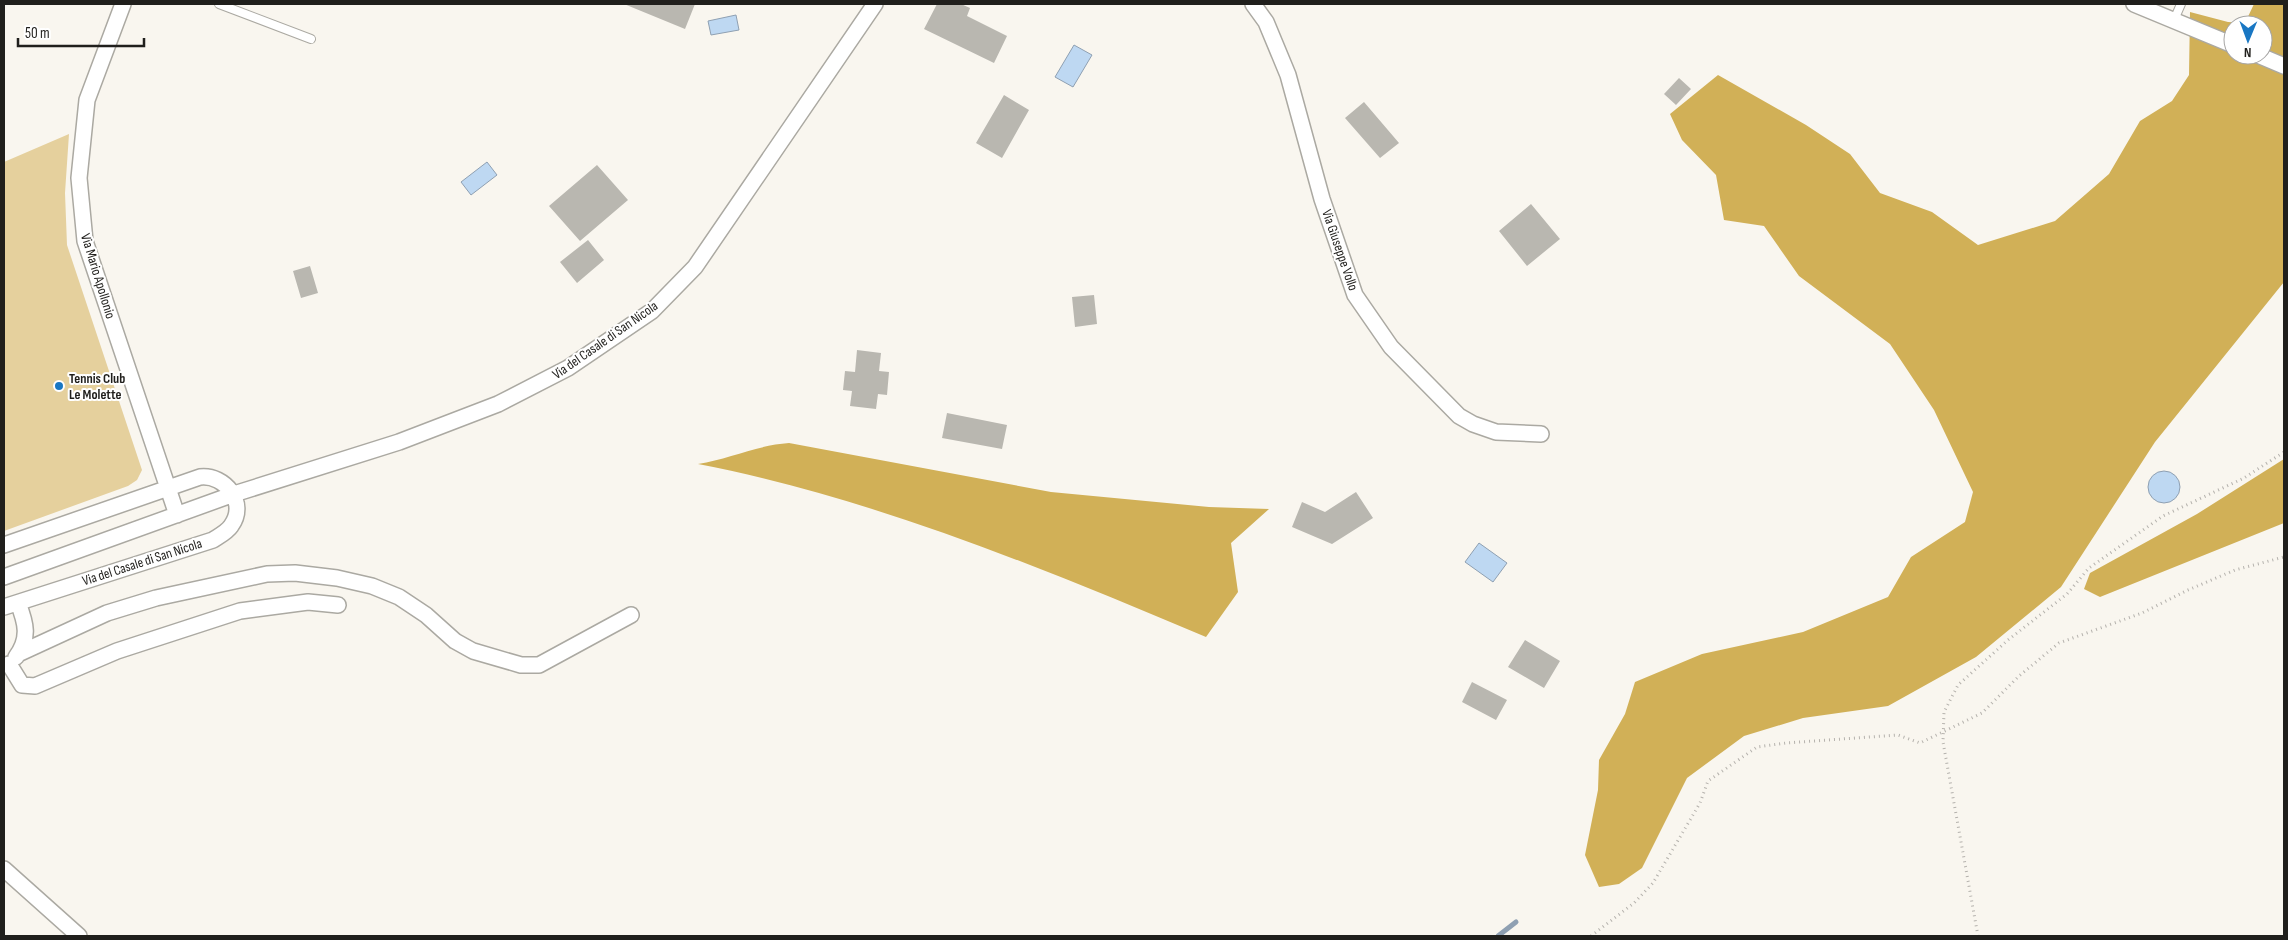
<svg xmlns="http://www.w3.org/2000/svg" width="2288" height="940" font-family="'Sofia Sans Condensed',sans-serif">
	<rect width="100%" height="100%" fill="#f9f6ef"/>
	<path fill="#e5d09d" d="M 69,134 L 65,193 L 67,245 L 142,470 L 137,480 L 128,486 L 4,531 L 4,162 Z"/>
	<path fill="#d1b057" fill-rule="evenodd" d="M 2254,4 L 2284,4 L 2284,282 L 2155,442 L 2061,587 L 1976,657 L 1888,706 L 1803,718 L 1744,736 L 1687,778 L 1642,868 L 1619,884 L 1599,887 L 1585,855 L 1598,790 L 1599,760 L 1625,714 L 1635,682 L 1702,654 L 1803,632 L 1888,597 L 1911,557 L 1965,522 L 1973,492 L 1934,410 L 1890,344 L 1799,276 L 1764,226 L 1724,220 L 1716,175 L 1682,140 L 1670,114 L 1718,75 L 1806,125 L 1850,154 L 1880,193 L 1932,212 L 1978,245 L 2055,221 L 2109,174 L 2140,121 L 2172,101 L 2189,75 L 2190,12 L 2228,22 L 2245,23 ZM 2233,25 L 2263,25 L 2263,55 L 2233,55 Z
		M 789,443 L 1051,492 L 1209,507 L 1269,509 L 1231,543 L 1238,592 L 1206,637 C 1042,568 873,498 698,464 C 729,459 758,445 789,443 Z
		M 2284,459 L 2284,523 L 2100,597 L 2084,589 L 2090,573 L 2197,514 Z"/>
	<path fill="#bed8f2" stroke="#8fa0b2" d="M 736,15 L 739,30 L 711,35 L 708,21 Z
		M 1074,45 L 1092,55 L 1073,87 L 1055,77 Z
		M 487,162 L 497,175 L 471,195 L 461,182 Z
		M2148 487a16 16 0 1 1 32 0a16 16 0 1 1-32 0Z
		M 1479,543 L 1507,563 L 1493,582 L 1465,562 Z"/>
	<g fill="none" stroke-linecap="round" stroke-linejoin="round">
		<path stroke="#8fa0b2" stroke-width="5" d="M 1498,936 L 1516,922"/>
	</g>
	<path fill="#b9b7b0" d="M 624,4 L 695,4 L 685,29 Z
		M 937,4 L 961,4 L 970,8 L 967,16 L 1007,36 L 994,63 L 924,29 Z
		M 1679,78 L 1691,89 L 1676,105 L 1664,94 Z
		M 1004,95 L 1029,110 L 1002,158 L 976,143 Z
		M 1364,102 L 1399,143 L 1380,158 L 1345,118 Z
		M 597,165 L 628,200 L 580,241 L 549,206 Z
		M 1531,204 L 1560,239 L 1527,266 L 1499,231 Z
		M 588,240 L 604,260 L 577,283 L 560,262 Z
		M 310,266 L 318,293 L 301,298 L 293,271 Z
		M 1094,295 L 1097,324 L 1075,327 L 1072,297 Z
		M 857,350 L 881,353 L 879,371 L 889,372 L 887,395 L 878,394 L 876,409 L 850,406 L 852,391 L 843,390 L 845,371 L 855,372 Z
		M 947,413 L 1007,425 L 1002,449 L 942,438 Z
		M 1356,492 L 1373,518 L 1332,544 L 1292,527 L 1302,502 L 1325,512 Z
		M 1525,640 L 1560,661 L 1544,688 L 1508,667 Z
		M 1472,682 L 1507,700 L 1496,720 L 1462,702 Z"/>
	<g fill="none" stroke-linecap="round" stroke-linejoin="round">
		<g stroke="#aba9a2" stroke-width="10">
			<path id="service" d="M 219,4 L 311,39
				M 2174,20 L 2181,4"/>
		</g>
		<g stroke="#aba9a2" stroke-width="18">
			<path id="minor" d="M 123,4 L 87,100 L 79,178 L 85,241 L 177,515
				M 1253,4 L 1266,22 L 1288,75 L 1322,199 L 1355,295 L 1391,347 L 1459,416 L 1473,424 L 1496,432 L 1541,434
				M 2134,4 L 2233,45
				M 2258,55 L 2284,66
				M 4,545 L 200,477 C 225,474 248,503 231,526 C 227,532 219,536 213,540 L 4,607
				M 4,577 L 234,494 L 399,442 L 498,404 L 568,368 L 652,311 L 695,267 L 875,4
				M 18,654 L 107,613 L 156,598 L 267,574 L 295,573 L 337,578 L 372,586 L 399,597 L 426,615 L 455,641 L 473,651 L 521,665 L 539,665 L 631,615
				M 16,657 C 30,638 26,623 18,603
				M 9,664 L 22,685 L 35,686 L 117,651 L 240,611 L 308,602 L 338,605
				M 4,869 L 79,936"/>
		</g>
		<path stroke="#b5b2ad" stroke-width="3" stroke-dasharray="1 4" stroke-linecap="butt" d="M 1591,936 L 1634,903 L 1653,883 L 1700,803 L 1708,781 L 1757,747 L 1786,743 L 1898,735 L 1920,743 L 1982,713 L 2019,676 L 2059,643 L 2142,613 L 2188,590 L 2235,570 L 2284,557
			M 1978,936 L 1943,742 L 1944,712 L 1958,685 L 2008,640 L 2067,594 L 2089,568 L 2163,516 L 2244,478 L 2284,452"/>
		<use href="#service" stroke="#fff" stroke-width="8"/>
		<use href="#minor" stroke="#fff" stroke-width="15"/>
	</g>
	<circle fill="#1977c3" stroke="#fff" stroke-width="2" cx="59" cy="386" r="5"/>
	<g text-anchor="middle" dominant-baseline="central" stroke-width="4" stroke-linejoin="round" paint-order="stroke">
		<g font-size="14" fill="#201f1c" stroke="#fff">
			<text transform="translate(1340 250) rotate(71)">Via Giuseppe Vollo</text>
			<text transform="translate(98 276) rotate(73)">Via Mario Apollonio</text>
			<text transform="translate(605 340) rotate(-35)">Via del Casale di San Nicola</text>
			<text transform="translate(142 562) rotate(-18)">Via del Casale di San Nicola</text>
		</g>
		<g font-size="14" font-weight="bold" fill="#201f1c" stroke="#fff" text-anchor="start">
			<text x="69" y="378">Tennis Club<tspan x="69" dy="16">Le Molette</tspan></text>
		</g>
	</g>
	<rect width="2288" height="940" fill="none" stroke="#201f1c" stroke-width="10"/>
	<g transform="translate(2248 40) rotate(181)"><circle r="24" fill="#ffffff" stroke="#a6a5a4"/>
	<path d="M0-4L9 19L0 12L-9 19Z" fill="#1977c3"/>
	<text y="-8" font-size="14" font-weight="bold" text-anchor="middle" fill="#201f1c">N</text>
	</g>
	<path d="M18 38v8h126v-8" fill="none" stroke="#201f1c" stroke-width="2.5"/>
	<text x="25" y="38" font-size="15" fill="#201f1c" stroke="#ffffff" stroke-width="4" paint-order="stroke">50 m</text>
</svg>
